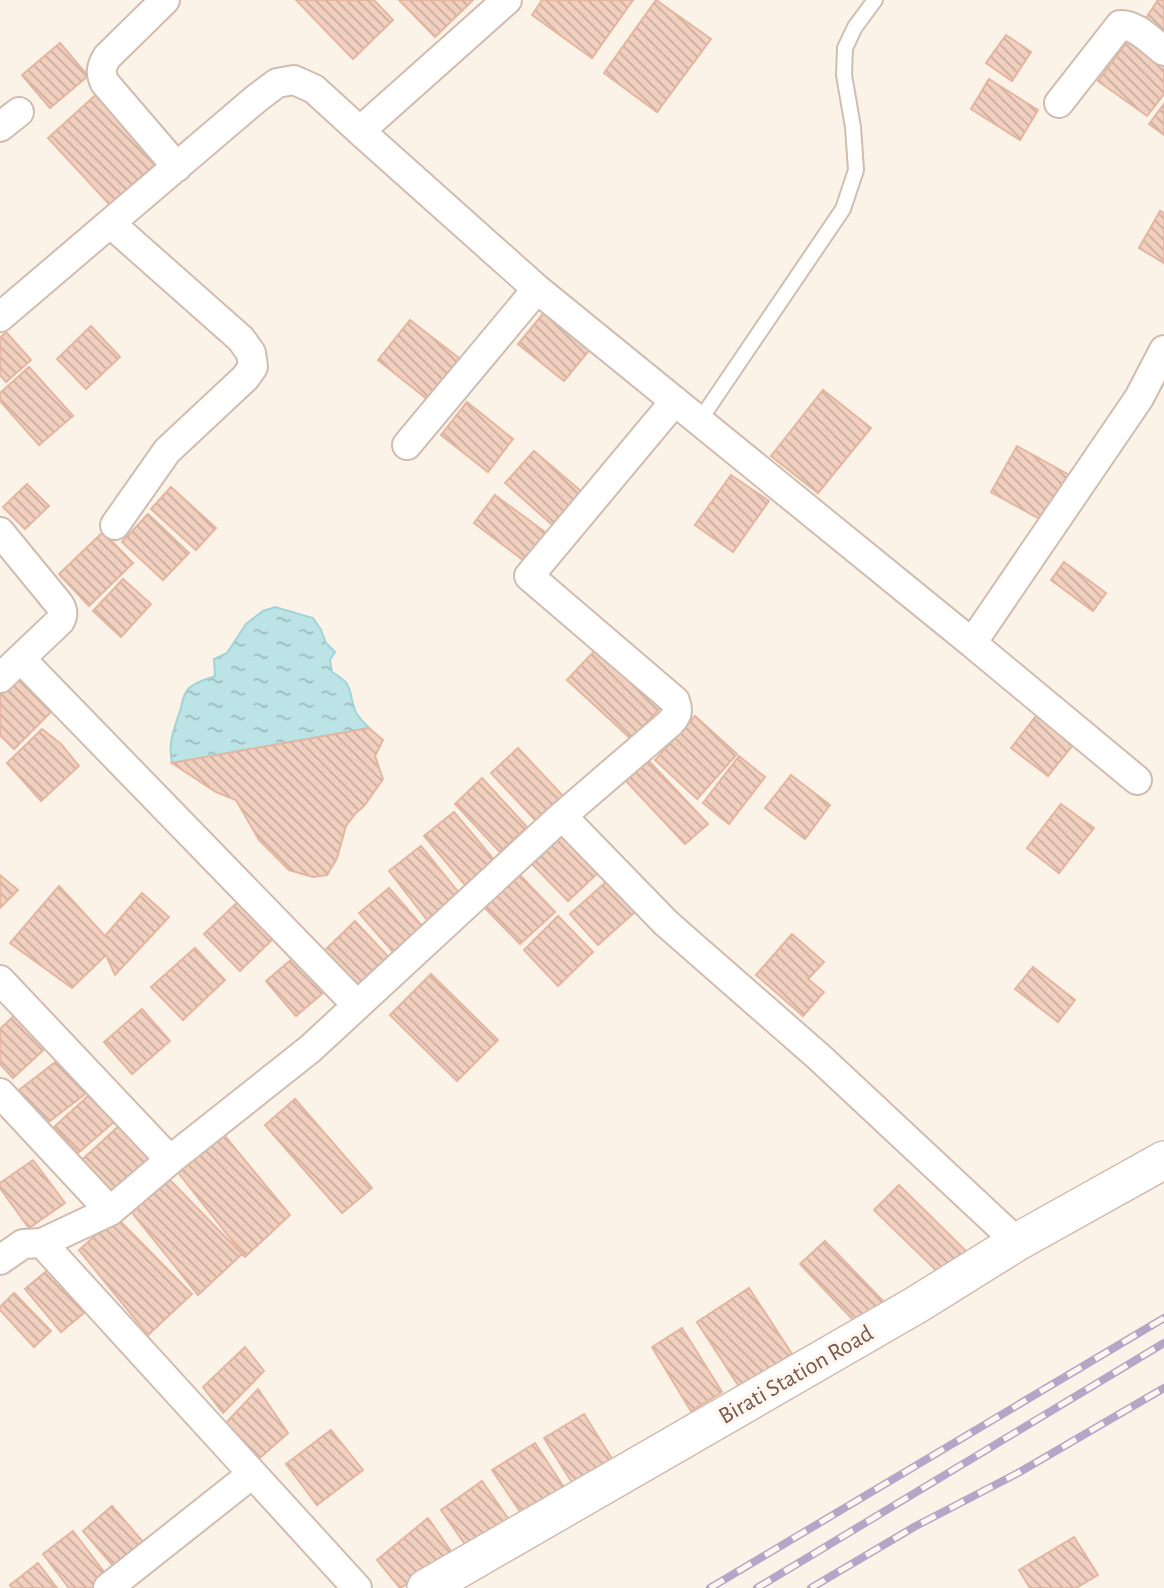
<svg xmlns="http://www.w3.org/2000/svg" width="1164" height="1588" font-family="'Alegreya Sans',sans-serif">
	<defs>
		<pattern id="water-ripples" width="26" height="14" patternUnits="userSpaceOnUse" patternTransform="scale(1.75)"><rect width="26" height="14" fill="#bce3e6"/><path d="M2 4q2-2 4 0t4 0M15 11q2-2 4 0t4 0" fill="none" stroke="#9ebbbd"/></pattern>
		<pattern id="building-back-hatch" width="6" height="6" patternUnits="userSpaceOnUse" patternTransform="scale(1.75)"><rect width="6" height="6" fill="#f2d0c0"/><path d="M-1 5l2 2M0 0l6 6M5-1l2 2" fill="none" stroke="#c9ac9e"/></pattern>
	</defs>
	<rect width="100%" height="100%" fill="#fcf3e8"/>
	<path fill="url(#water-ripples)" stroke="#a2d3d8" stroke-width="2" d="M 275,607 L 313,618 L 321,630 L 326,643 L 335,652 L 330,660 L 332,672 C 355,686 347,688 355,710 C 357,717 365,723 369,728 L 172,763 C 168,744 173,732 179,714 C 183,705 181,696 189,688 C 196,682 206,679 215,676 L 214,659 L 227,653 L 246,624 L 263,611 Z"/>
	<path fill="url(#building-back-hatch)" stroke="#e4b6a0" stroke-width="2" d="M 296,0 L 374,0 L 393,20 L 353,59 Z
		M 399,0 L 473,0 L 435,37 Z
		M 542,0 L 633,0 L 592,58 L 532,15 Z
		M 656,0 L 711,39 L 657,112 L 604,73 Z
		M 1158,0 L 1164,0 L 1164,34 L 1144,21 Z
		M 1006,35 L 1031,52 L 1012,81 L 986,63 Z
		M 1130,38 L 1164,63 L 1164,94 L 1147,116 L 1098,81 Z
		M 60,43 L 88,76 L 50,108 L 22,75 Z
		M 989,79 L 1038,110 L 1020,140 L 971,109 Z
		M 99,92 L 161,159 L 110,205 L 48,138 Z
		M 1164,104 L 1164,135 L 1149,124 Z
		M 1160,211 L 1164,213 L 1164,263 L 1139,248 Z
		M 547,309 L 592,347 L 564,381 L 518,344 Z
		M 410,320 L 464,362 L 432,403 L 378,360 Z
		M 91,326 L 120,357 L 86,389 L 57,359 Z
		M 6,332 L 31,360 L 6,382 L 0,375 L 0,338 Z
		M 29,367 L 73,416 L 39,445 L 0,401 L 0,393 Z
		M 823,390 L 871,428 L 818,493 L 771,456 Z
		M 467,402 L 513,439 L 488,472 L 441,435 Z
		M 1017,446 L 1069,475 L 1043,521 L 991,492 Z
		M 534,451 L 588,497 L 558,530 L 505,483 Z
		M 731,475 L 769,501 L 733,552 L 695,525 Z
		M 27,484 L 49,506 L 25,529 L 3,507 Z
		M 171,487 L 216,528 L 196,550 L 151,509 Z
		M 495,495 L 553,538 L 531,566 L 474,523 Z
		M 148,514 L 189,553 L 163,580 L 122,542 Z
		M 103,532 L 133,563 L 89,606 L 59,574 Z
		M 1064,562 L 1106,593 L 1093,611 L 1051,580 Z
		M 123,579 L 151,604 L 121,637 L 93,611 Z
		M 599,646 L 663,705 L 631,739 L 567,680 Z
		M 15,673 L 53,710 L 14,749 L 0,735 L 0,688 Z
		M 1040,711 L 1077,740 L 1048,776 L 1011,748 Z
		M 695,716 L 737,754 L 697,799 L 655,760 Z
		M 369,728 L 383,740 L 375,756 L 383,779 L 364,806 L 355,814 L 346,826 L 337,858 L 327,875 L 313,877 L 289,870 L 259,840 L 236,800 L 216,792 L 172,763 Z
		M 42,729 L 61,744 L 79,766 L 41,801 L 7,763 Z
		M 518,748 L 563,796 L 536,821 L 491,773 Z
		M 739,756 L 765,777 L 729,824 L 703,803 Z
		M 648,760 L 708,824 L 685,844 L 626,781 Z
		M 791,775 L 830,805 L 805,839 L 765,808 Z
		M 482,778 L 527,827 L 500,852 L 455,804 Z
		M 1061,804 L 1094,828 L 1059,873 L 1027,848 Z
		M 454,812 L 496,862 L 466,886 L 424,836 Z
		M 557,829 L 599,872 L 568,901 L 527,859 Z
		M 421,846 L 464,899 L 431,925 L 389,871 Z
		M 518,873 L 555,912 L 520,944 L 483,906 Z
		M 0,875 L 18,890 L 0,908 Z
		M 607,881 L 635,912 L 598,945 L 570,914 Z
		M 59,886 L 105,936 L 142,893 L 169,917 L 115,975 L 106,955 L 72,988 L 10,943 Z
		M 389,888 L 430,935 L 400,960 L 359,913 Z
		M 244,896 L 279,933 L 240,971 L 204,934 Z
		M 558,916 L 593,952 L 558,986 L 524,950 Z
		M 355,921 L 397,966 L 364,997 L 323,952 Z
		M 792,934 L 824,962 L 808,979 L 824,992 L 803,1016 L 756,975 Z
		M 195,948 L 225,980 L 183,1020 L 151,987 Z
		M 299,953 L 329,988 L 296,1016 L 266,981 Z
		M 1033,967 L 1075,1000 L 1058,1022 L 1015,989 Z
		M 431,974 L 498,1040 L 457,1081 L 390,1015 Z
		M 142,1009 L 170,1041 L 132,1074 L 104,1042 Z
		M 19,1011 L 49,1045 L 13,1078 L 0,1064 L 0,1029 Z
		M 62,1057 L 89,1091 L 46,1124 L 19,1090 Z
		M 89,1095 L 114,1122 L 78,1153 L 54,1127 Z
		M 295,1099 L 372,1188 L 342,1213 L 265,1125 Z
		M 120,1125 L 157,1165 L 112,1206 L 75,1166 Z
		M 220,1130 L 290,1215 L 245,1257 L 177,1171 Z
		M 33,1160 L 65,1203 L 29,1228 L 0,1188 L 0,1183 Z
		M 167,1177 L 242,1254 L 198,1295 L 130,1210 Z
		M 899,1185 L 967,1252 L 943,1277 L 874,1210 Z
		M 116,1217 L 192,1294 L 148,1335 L 79,1250 Z
		M 825,1241 L 884,1302 L 859,1326 L 800,1264 Z
		M 49,1269 L 85,1312 L 61,1332 L 25,1289 Z
		M 749,1288 L 792,1354 L 740,1388 L 697,1322 Z
		M 14,1293 L 51,1331 L 34,1347 L 0,1310 L 0,1307 Z
		M 682,1328 L 722,1392 L 691,1411 L 652,1347 Z
		M 245,1347 L 264,1371 L 223,1413 L 203,1387 Z
		M 258,1389 L 288,1433 L 252,1465 L 219,1430 Z
		M 584,1414 L 614,1462 L 574,1486 L 544,1438 Z
		M 331,1430 L 363,1470 L 317,1505 L 286,1464 Z
		M 535,1443 L 567,1492 L 525,1519 L 492,1470 Z
		M 482,1481 L 510,1521 L 469,1550 L 441,1510 Z
		M 112,1506 L 150,1550 L 121,1575 L 83,1531 Z
		M 428,1518 L 455,1557 L 400,1588 L 377,1560 Z
		M 73,1531 L 111,1581 L 102,1588 L 69,1588 L 43,1554 Z
		M 1074,1537 L 1098,1575 L 1076,1588 L 1030,1588 L 1019,1570 Z
		M 38,1563 L 57,1588 L 12,1588 L 10,1585 Z"/>
	<g fill="none" stroke-linecap="round" stroke-linejoin="round">
		<g stroke="#d1bcb0" stroke-width="18">
			<path id="service" d="M 700,420 L 843,209 L 856,170 L 853,127 L 844,75 L 845,48 L 855,27 L 875,0"/>
		</g>
		<g stroke="#d1bcb0" stroke-width="32">
			<path id="minor" d="M 165,0 L 107,57 C 101,67 100,73 105,83 L 177,167
				M 507,0 L 360,131 L 537,289 L 972,643 L 1139,398 L 1164,350
				M 1059,103 L 1120,25 C 1136,24 1152,42 1164,51
				M 0,127 L 19,112
				M 110,223 L 241,339 L 251,353 L 253,367 L 245,378 L 167,451 L 115,525
				M 0,317 L 257,98 L 277,83 L 294,80 L 314,89 L 360,131
				M 407,445 L 537,289
				M 0,532 L 59,604 C 63,610 64,614 60,621 L 0,678
				M 972,643 L 1137,780
				M 21,659 L 357,1005
				M 562,816 L 670,723 C 677,715 679,711 675,701 L 529,576 L 675,401
				M 0,980 L 170,1160
				M 0,1093 L 110,1211
				M 0,1260 L 23,1244 L 42,1243
				M 108,1588 L 252,1474
				M 357,1588 L 42,1243 L 110,1211 L 170,1160 L 310,1049 L 562,816 L 666,923 L 819,1057 L 1017,1242"/>
		</g>
		<g stroke="#d1bcb0" stroke-width="40">
			<path id="tertiary" d="M 426,1588 L 916,1305 L 1017,1242 L 1164,1160"/>
		</g>
		<use href="#service" stroke="#fff" stroke-width="14"/>
		<use href="#minor" stroke="#fff" stroke-width="28"/>
		<use href="#tertiary" stroke="#fff" stroke-width="37"/>
		<g stroke="#b5a6c7" stroke-width="8">
			<path id="rail" d="M 710,1588 L 1164,1318
				M 757,1588 L 1164,1343
				M 811,1588 L 914,1527 L 1018,1473 L 1164,1388"/>
		</g>
		<use href="#rail" stroke="#fff7ef" stroke-width="5" stroke-dasharray="16" stroke-linecap="butt"/>
	</g>
	<g text-anchor="middle" dominant-baseline="central" stroke-width="7" stroke-linejoin="round" paint-order="stroke">
		<g font-size="24" fill="#77584c" stroke="#fff7ef">
			<text transform="translate(796 1375) rotate(-30)">Birati Station Road</text>
		</g>
	</g>
</svg>
